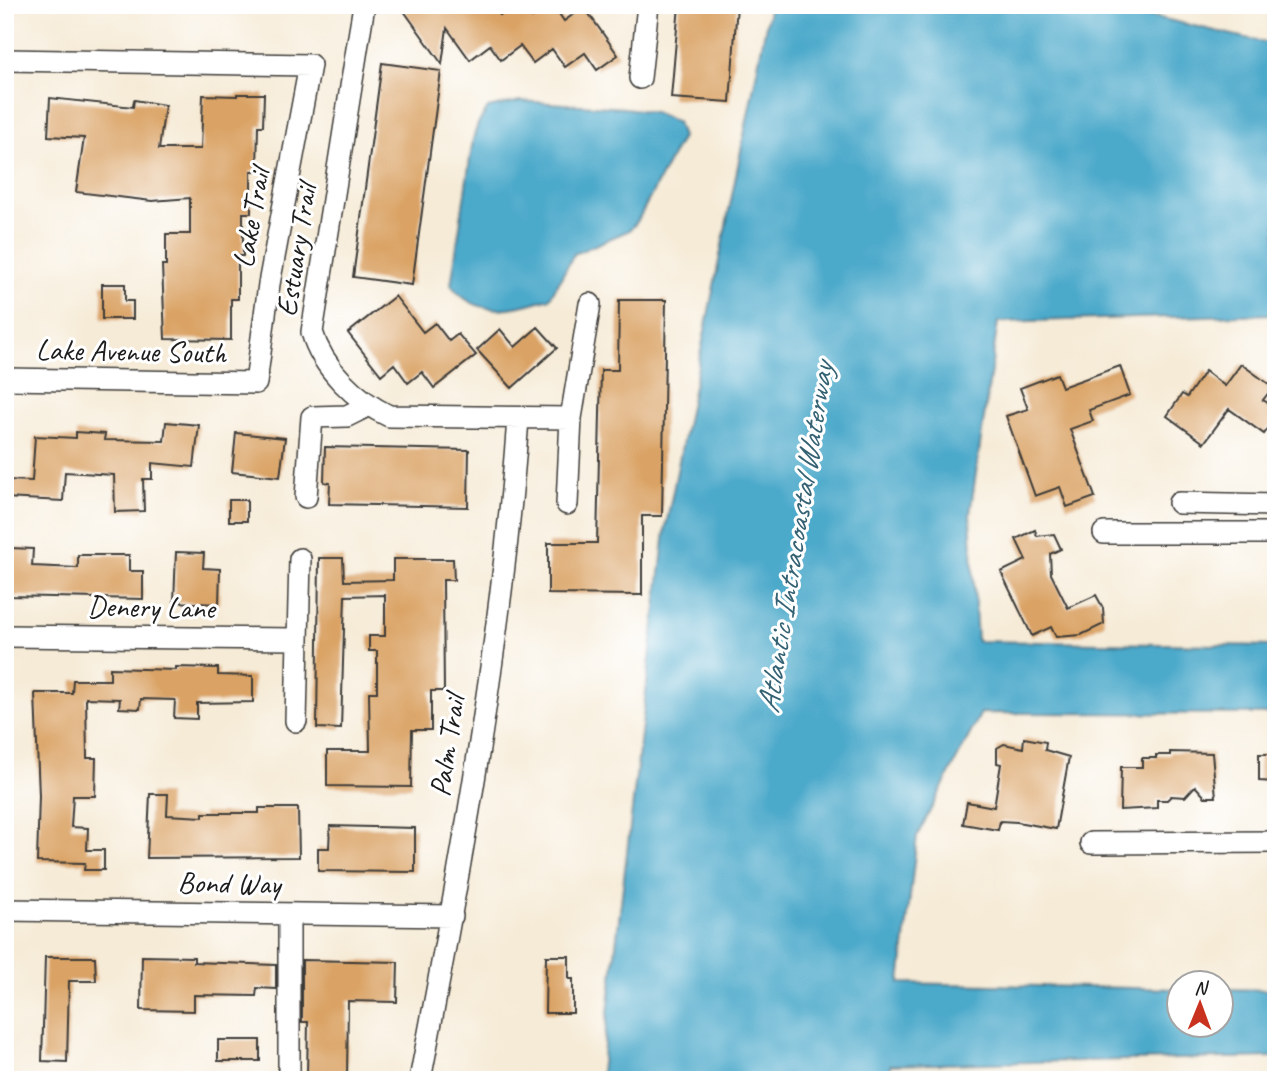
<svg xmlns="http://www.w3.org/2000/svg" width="1281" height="1085" font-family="Caveat,sans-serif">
	<rect width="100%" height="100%" fill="#fff"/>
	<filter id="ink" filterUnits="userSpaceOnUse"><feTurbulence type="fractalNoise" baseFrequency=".0143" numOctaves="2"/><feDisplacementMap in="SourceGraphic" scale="14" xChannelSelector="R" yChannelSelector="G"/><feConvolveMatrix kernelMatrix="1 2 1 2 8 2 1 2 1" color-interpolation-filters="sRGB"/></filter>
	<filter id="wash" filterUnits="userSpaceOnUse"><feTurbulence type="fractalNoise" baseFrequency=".00686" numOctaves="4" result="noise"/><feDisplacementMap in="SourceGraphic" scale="28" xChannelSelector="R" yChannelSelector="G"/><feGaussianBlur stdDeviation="1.57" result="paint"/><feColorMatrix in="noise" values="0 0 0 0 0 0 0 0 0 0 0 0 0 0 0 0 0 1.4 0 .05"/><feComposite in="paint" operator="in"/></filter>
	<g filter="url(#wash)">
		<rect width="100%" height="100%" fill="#f6ebd7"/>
		<path fill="#4ca9ca" stroke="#346273" stroke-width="2" d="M 770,5 L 1104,5 L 1276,45 L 1276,314 L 998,322 L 970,514 L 977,641 L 1276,646 L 1276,714 L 981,713 L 917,836 L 900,983 L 1179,989 L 1180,1026 L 1222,1026 L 1222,989 L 1276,990 L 1276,1057 L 890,1065 L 889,1080 L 600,1080 L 665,531 Z
			M 520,101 L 625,108 L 654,112 L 677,122 L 682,137 L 637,222 L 630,230 L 574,254 L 550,298 C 513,309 478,320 451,285 L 473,139 L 478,124 L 488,108 Z"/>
		<g id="blocks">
			<path fill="#daa365" d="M 412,5 L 463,5 L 467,11 L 476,5 L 493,5 L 500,15 L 514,5 L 523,5 L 532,18 L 553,5 L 564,21 L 584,7 L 618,55 L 597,70 L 585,53 L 565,67 L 552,49 L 533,63 L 520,46 L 501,60 L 490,45 L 470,60 L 447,28 L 442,64 L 404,11 Z
				M 679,5 L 737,5 L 730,102 L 671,98 Z
				M 382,63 L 441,71 L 412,285 L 353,277 Z
				M 237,94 L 264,94 L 263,126 L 258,126 L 257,171 L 251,171 L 251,213 L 243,213 L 243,256 L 238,256 L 238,299 L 231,299 L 231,340 L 165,339 L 162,265 L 166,265 L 166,234 L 190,234 L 190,198 L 152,201 L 76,192 L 84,138 L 48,136 L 50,98 L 133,107 L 134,100 L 165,105 L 159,149 L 201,149 L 203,95 L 237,96 Z
				M 102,284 L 125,284 L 125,301 L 133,301 L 133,319 L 102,319 Z
				M 395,296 L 423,332 L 435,323 L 449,341 L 458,334 L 476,355 L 434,388 L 422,372 L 408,383 L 394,364 L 381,375 L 348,333 Z
				M 619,300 L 666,300 L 662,516 L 642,516 L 642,595 L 548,594 L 548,543 L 597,543 L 601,370 L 618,370 Z
				M 538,327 L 557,348 L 512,388 L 477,350 L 500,329 L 515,347 Z
				M 1241,364 L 1273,387 L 1263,400 L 1276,408 L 1276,418 L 1264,434 L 1229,409 L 1204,443 L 1167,416 L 1182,394 L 1187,397 L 1205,371 L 1225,386 Z
				M 1120,366 L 1130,395 L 1089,410 L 1093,421 L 1070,429 L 1095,497 L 1067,507 L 1060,487 L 1035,496 L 1006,416 L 1028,409 L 1020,388 L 1057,374 L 1062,387 Z
				M 166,422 L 199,425 L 194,467 L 152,463 L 152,479 L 143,479 L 144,511 L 115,512 L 114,475 L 65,472 L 63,501 L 5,498 L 5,480 L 32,481 L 35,436 L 76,438 L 76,432 L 105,434 L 104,440 L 164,441 Z
				M 236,433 L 285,438 L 280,477 L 232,472 Z
				M 325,447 L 469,450 L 468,507 L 329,504 L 330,483 L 324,482 Z
				M 229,500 L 247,500 L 247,521 L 229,521 Z
				M 1035,530 L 1037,536 L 1054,534 L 1061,549 L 1050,554 L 1051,574 L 1068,608 L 1096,595 L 1103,608 L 1104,624 L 1081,635 L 1056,637 L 1051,627 L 1032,636 L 1001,572 L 1026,560 L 1016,539 Z
				M 10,548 L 33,549 L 32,566 L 78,568 L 78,555 L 129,555 L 129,571 L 143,571 L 143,599 L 8,596 Z
				M 176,552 L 204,553 L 203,568 L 220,569 L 219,604 L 174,602 Z
				M 319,558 L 343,558 L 344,581 L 393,580 L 393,559 L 453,559 L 454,580 L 443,580 L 444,691 L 431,691 L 431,730 L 412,730 L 411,787 L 327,786 L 327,751 L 370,751 L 369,692 L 377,692 L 377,651 L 369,651 L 369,636 L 385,636 L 385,595 L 345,596 L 341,729 L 317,728 Z
				M 176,667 L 218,668 L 218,675 L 253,676 L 253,702 L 197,703 L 197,719 L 174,718 L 175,700 L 141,699 L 140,709 L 119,708 L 120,699 L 86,698 L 87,758 L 96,758 L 95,796 L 73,796 L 71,827 L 88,828 L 87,850 L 104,850 L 104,870 L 84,870 L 85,863 L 37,862 L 39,796 L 35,693 L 72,693 L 73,680 L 110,680 L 110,668 L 176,670 Z
				M 1024,738 L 1046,742 L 1045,750 L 1069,757 L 1056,829 L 1017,822 L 1000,821 L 998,830 L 963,824 L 967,802 L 994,807 L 1001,764 L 997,763 L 997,748 L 1004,744 L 1023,748 Z
				M 1170,752 L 1212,753 L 1216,797 L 1205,797 L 1195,786 L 1185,797 L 1171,796 L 1167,800 L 1157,800 L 1157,808 L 1120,810 L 1121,767 L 1142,767 L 1142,758 L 1156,758 L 1156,755 L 1170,755 Z
				M 1259,754 L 1276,754 L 1276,782 L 1259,781 Z
				M 150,794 L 168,794 L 167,815 L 203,817 L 203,813 L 259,813 L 259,808 L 298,808 L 299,857 L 147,858 Z
				M 330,826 L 415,828 L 415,872 L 318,871 L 318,848 L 329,848 Z
				M 142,956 L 194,957 L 194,962 L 276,965 L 276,989 L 257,988 L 256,996 L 194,995 L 194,1011 L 141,1010 Z
				M 546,956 L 569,956 L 569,979 L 573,979 L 573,1013 L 545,1013 Z
				M 45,957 L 95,957 L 96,981 L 69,981 L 67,1062 L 42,1061 Z
				M 302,960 L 398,962 L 397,1002 L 348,1001 L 347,1077 L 307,1076 L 308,1022 L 302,1022 Z
				M 218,1040 L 260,1040 L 260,1061 L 218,1061 Z"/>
		</g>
	</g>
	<g filter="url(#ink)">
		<use href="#blocks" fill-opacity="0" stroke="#3d3b38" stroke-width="2"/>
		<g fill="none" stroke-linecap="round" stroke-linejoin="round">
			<g stroke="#3d3b38" stroke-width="24">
				<path id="minor" d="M 364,5 L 312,332 C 322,368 357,401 389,416 L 571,418
					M 5,60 L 310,65 L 269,284 L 256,383 L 5,379
					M 640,78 L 648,5
					M 306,497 L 312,417 L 347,416 L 367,406
					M 1179,503 L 1276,505
					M 567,504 L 571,418 L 590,304
					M 1104,533 L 1276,533
					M 5,636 L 296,639
					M 296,721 L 300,559
					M 1091,843 L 1276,842
					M 5,910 L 452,916
					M 289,914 L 289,1080
					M 420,1080 C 462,861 502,640 518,419"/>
			</g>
			<use href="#minor" stroke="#fff" stroke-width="21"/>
		</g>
	</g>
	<g text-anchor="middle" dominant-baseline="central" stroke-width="6" stroke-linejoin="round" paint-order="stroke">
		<g font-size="30" fill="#1c1c1c" stroke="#fff">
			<text transform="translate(251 218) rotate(-80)">Lake Trail</text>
			<text transform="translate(296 250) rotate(-81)">Estuary Trail</text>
			<text transform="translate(131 351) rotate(1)">Lake Avenue South</text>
			<text transform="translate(151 607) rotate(1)">Denery Lane</text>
			<text transform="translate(447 746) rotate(-81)">Palm Trail</text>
			<text transform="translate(229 883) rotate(1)">Bond Way</text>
		</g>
		<g font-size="32" font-style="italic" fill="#346273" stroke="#fff">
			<text transform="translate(795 538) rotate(-81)">Atlantic Intracoastal Waterway</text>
		</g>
	</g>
	<rect width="1281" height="1085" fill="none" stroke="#fff" stroke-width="28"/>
	<g transform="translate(1200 1004) rotate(1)"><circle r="33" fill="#ffffff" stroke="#a4a4a4" stroke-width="2"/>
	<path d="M0-5L12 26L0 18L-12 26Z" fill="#c8321e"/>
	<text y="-10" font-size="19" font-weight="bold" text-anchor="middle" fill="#1c1c1c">N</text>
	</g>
</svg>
